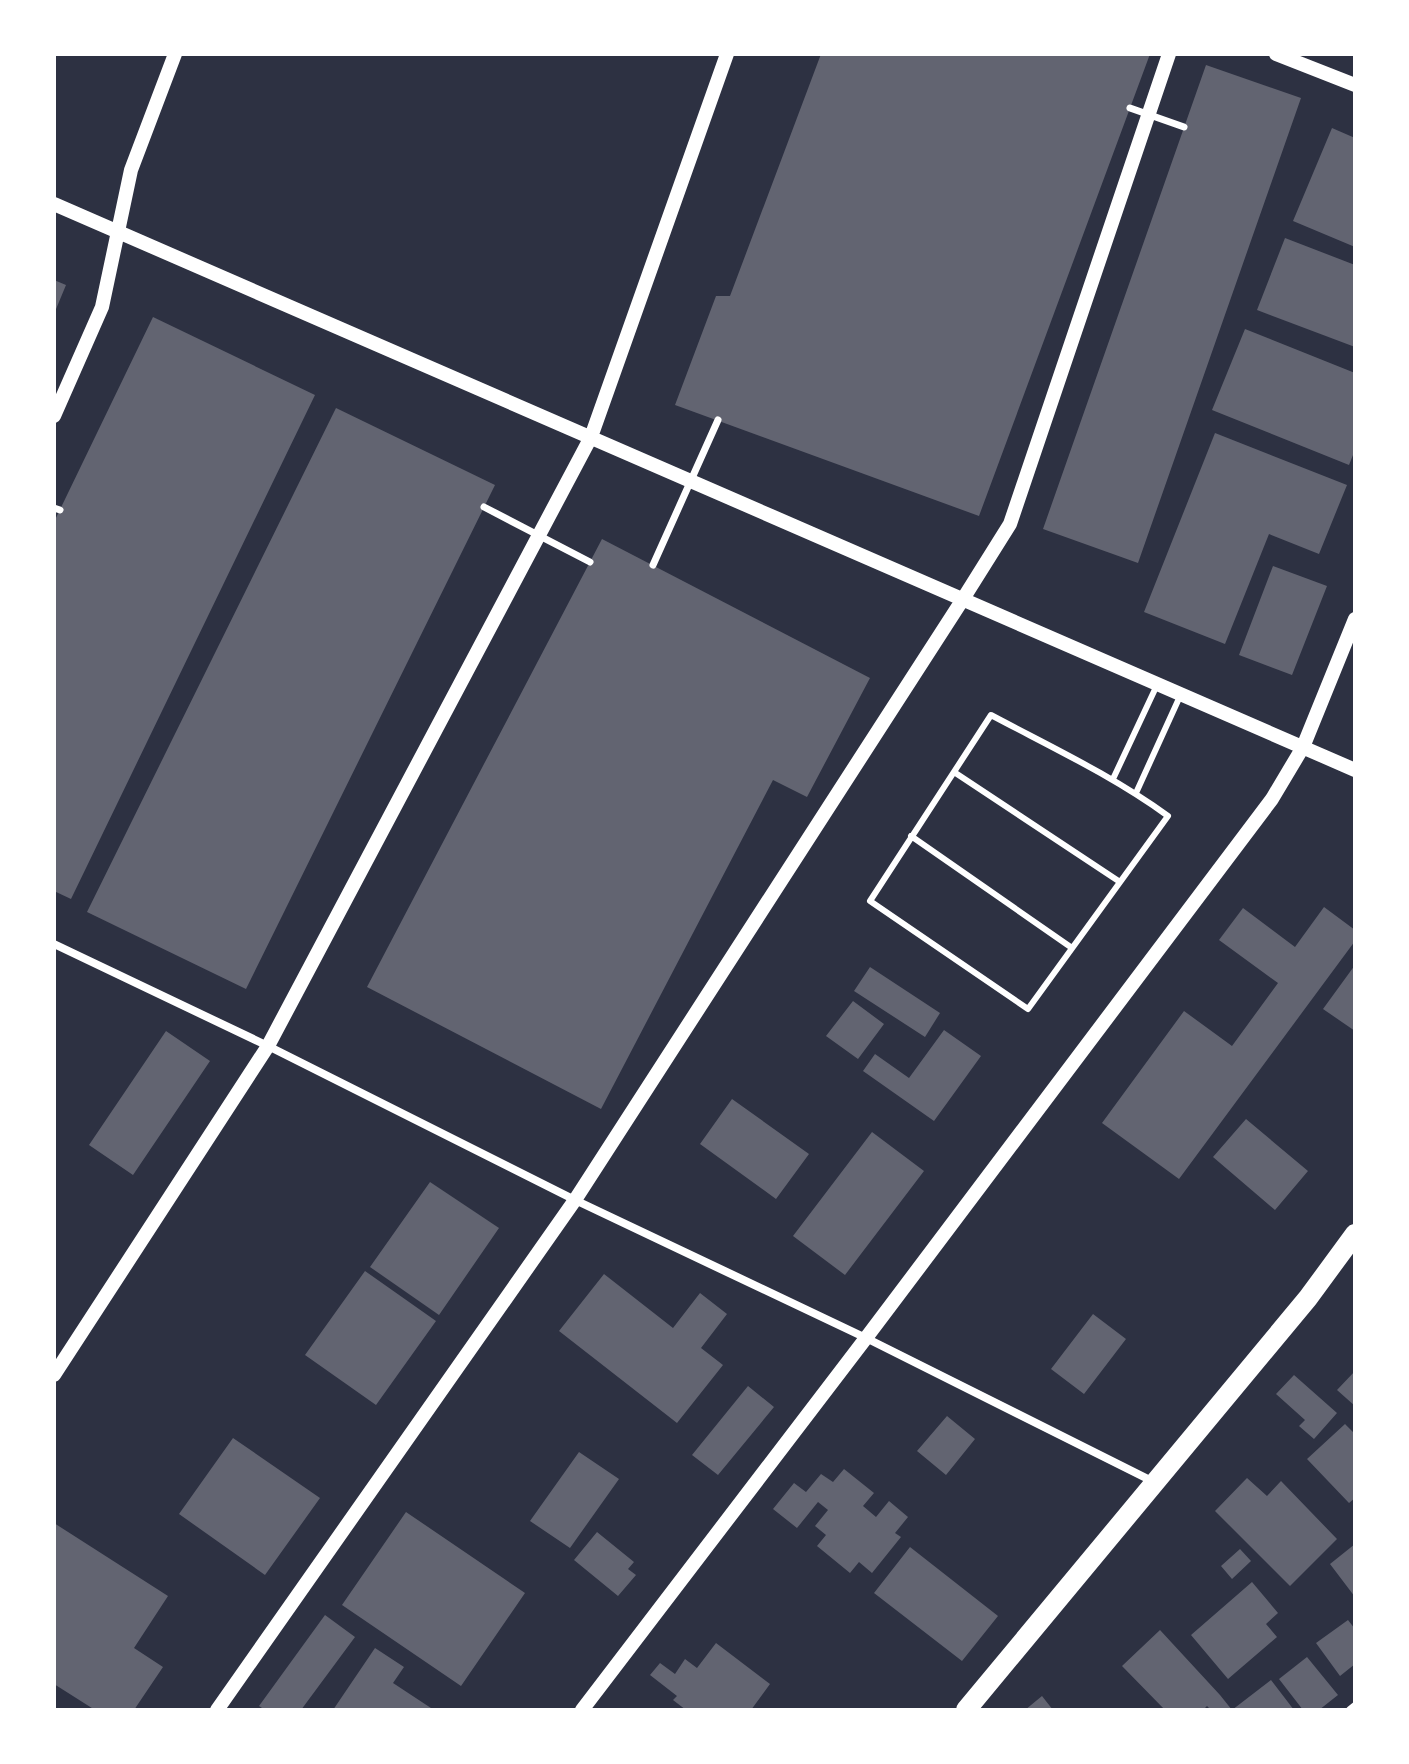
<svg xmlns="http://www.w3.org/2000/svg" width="1409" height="1764" font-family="'DejaVu Sans',sans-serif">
	<rect width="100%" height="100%" fill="#2d3142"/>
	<path fill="#626471" d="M 821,54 L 1150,54 L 979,516 L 675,405 L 716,296 L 730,296 Z
		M 1206,65 L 1301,98 L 1138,563 L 1043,529 Z
		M 1332,128 L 1355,138 L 1355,247 L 1293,221 Z
		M 1285,238 L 1355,265 L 1355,347 L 1257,310 Z
		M 54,280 L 66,285 L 54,314 Z
		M 153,317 L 315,395 L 71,899 L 54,891 L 54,522 Z
		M 1245,329 L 1355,373 L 1355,450 L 1349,465 L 1212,410 Z
		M 336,408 L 495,485 L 246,989 L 87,912 Z
		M 1215,433 L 1347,485 L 1319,554 L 1269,534 L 1225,644 L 1144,612 Z
		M 602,539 L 870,678 L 807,797 L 773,780 L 601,1109 L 367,987 Z
		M 1273,566 L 1327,586 L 1292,675 L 1239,655 Z
		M 1324,907 L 1355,930 L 1355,941 L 1179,1179 L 1102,1123 L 1184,1011 L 1232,1046 L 1278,983 L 1219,940 L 1243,908 L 1295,947 Z
		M 1355,965 L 1355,1031 L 1323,1009 Z
		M 870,967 L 940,1013 L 925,1037 L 854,991 Z
		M 853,1001 L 884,1024 L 858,1059 L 826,1036 Z
		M 944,1030 L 981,1056 L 934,1121 L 863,1071 L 875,1054 L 909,1078 Z
		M 166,1031 L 210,1061 L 133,1175 L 89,1145 Z
		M 732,1099 L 809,1154 L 776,1199 L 700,1144 Z
		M 1246,1119 L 1308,1171 L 1275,1210 L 1213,1157 Z
		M 872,1132 L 924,1171 L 845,1275 L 793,1236 Z
		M 430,1182 L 499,1228 L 439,1315 L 370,1267 Z
		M 365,1271 L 436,1321 L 376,1405 L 305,1355 Z
		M 604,1274 L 673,1328 L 700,1293 L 727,1314 L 701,1348 L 723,1365 L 677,1423 L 559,1331 Z
		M 1093,1314 L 1126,1339 L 1084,1394 L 1051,1369 Z
		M 1355,1371 L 1355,1406 L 1337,1390 Z
		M 1294,1375 L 1337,1413 L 1314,1439 L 1299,1426 L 1305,1420 L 1276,1394 Z
		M 748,1386 L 774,1407 L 718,1475 L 692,1455 Z
		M 947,1416 L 975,1439 L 946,1475 L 917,1451 Z
		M 1345,1424 L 1355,1434 L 1355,1498 L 1349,1503 L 1307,1459 Z
		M 233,1438 L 320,1498 L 265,1575 L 179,1514 Z
		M 579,1452 L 619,1479 L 570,1548 L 530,1521 Z
		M 844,1469 L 874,1493 L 863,1506 L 876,1517 L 889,1501 L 908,1517 L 895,1533 L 901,1537 L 872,1573 L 859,1562 L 850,1573 L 817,1546 L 826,1535 L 815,1526 L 828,1510 L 818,1502 L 797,1528 L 773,1509 L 794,1483 L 806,1492 L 821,1474 L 833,1482 Z
		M 1247,1478 L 1267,1496 L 1281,1481 L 1337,1539 L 1290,1586 L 1215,1511 Z
		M 406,1512 L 525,1593 L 461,1686 L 342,1605 Z
		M 54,1523 L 168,1596 L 134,1648 L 163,1667 L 134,1710 L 95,1710 L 54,1684 Z
		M 597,1532 L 634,1562 L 628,1569 L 636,1575 L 618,1596 L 574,1560 Z
		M 1355,1544 L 1355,1597 L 1330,1564 Z
		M 910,1547 L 998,1616 L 962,1661 L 874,1593 Z
		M 1240,1549 L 1251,1561 L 1232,1579 L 1221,1566 Z
		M 1252,1582 L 1278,1613 L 1266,1624 L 1277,1637 L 1228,1679 L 1191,1635 Z
		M 325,1615 L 355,1637 L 301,1710 L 265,1710 L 259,1706 Z
		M 1348,1620 L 1355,1629 L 1355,1664 L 1340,1676 L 1316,1643 Z
		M 1160,1630 L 1220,1695 L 1232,1710 L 1211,1710 L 1207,1706 L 1203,1710 L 1165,1710 L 1122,1666 Z
		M 716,1643 L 770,1684 L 751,1710 L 686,1710 L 673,1700 L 677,1696 L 650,1675 L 660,1663 L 675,1674 L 685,1659 L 697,1668 Z
		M 375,1648 L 404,1667 L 393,1683 L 434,1710 L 333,1710 Z
		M 1307,1657 L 1338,1695 L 1319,1710 L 1303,1710 L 1279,1679 Z
		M 1271,1680 L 1294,1710 L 1232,1710 Z
		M 1042,1696 L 1053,1710 L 1025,1710 Z"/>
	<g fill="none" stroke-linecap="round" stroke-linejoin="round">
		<path stroke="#fff" stroke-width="6" d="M 991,715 C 1051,747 1113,776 1168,816 L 1028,1009 L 870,901 Z
			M 954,772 L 1120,882
			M 1113,779 L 1157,685
			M 1136,793 L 1181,694
			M 911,836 L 1072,948"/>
		<path stroke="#fff" stroke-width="7" d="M 1130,108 L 1184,127
			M 484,507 L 590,562
			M 54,508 L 60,510
			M 653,565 L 718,420"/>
		<path stroke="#fff" stroke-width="8" d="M 54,944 L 268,1046 L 575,1200 L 866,1338 L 1154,1482
			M 1350,1710 L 1355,1706"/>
		<path stroke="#fff" stroke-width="14" d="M 1276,54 L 1355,85
			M 54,204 L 1355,770
			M 54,416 L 102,307 L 131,170 L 175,54
			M 54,1375 L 268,1046 L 591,437 L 727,54
			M 217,1710 L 575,1200 L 963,599 L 1010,524 L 1169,54
			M 582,1710 L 866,1338 L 1272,799 L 1303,747 L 1355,619"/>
		<path stroke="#fff" stroke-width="20" d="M 966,1710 L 1308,1298 L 1355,1234"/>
	</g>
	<rect width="1409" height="1764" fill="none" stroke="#ffffff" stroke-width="112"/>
</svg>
